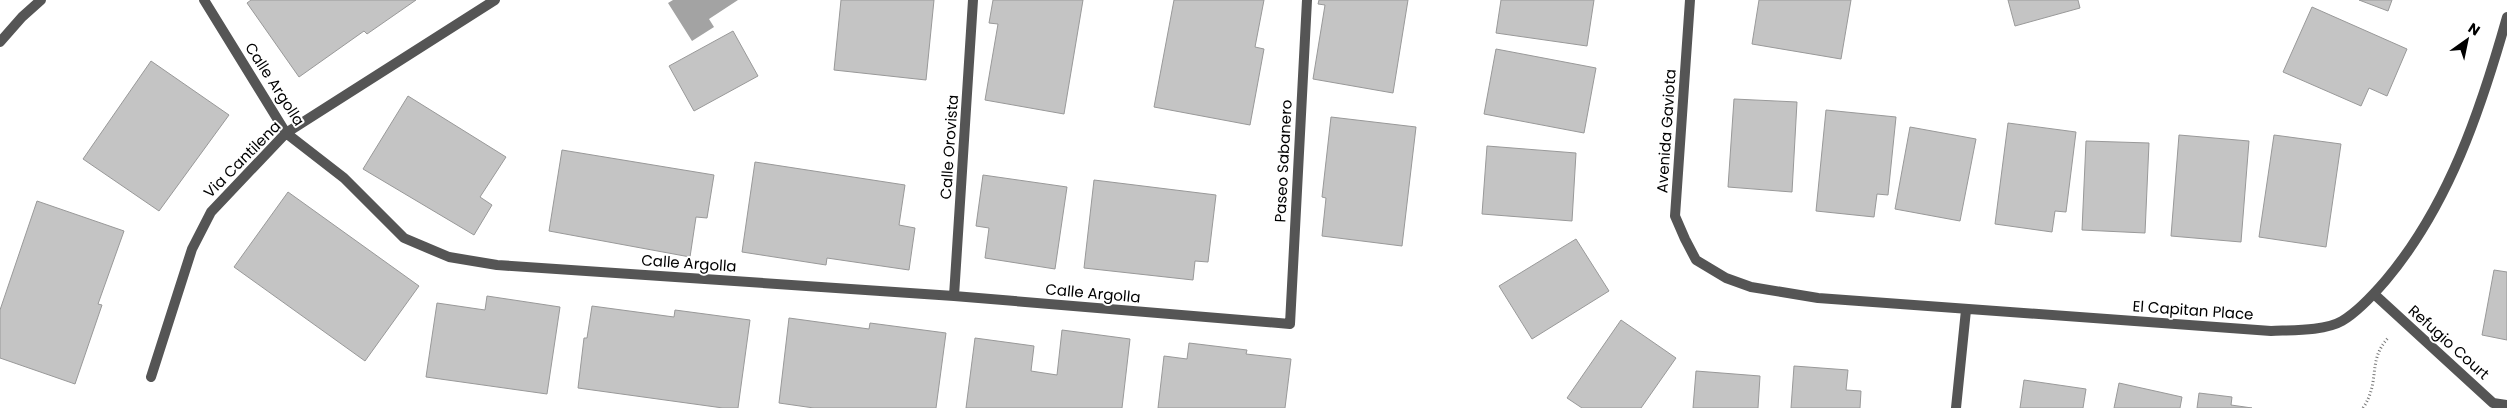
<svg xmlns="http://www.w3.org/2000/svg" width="2507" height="408" font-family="Poppins,sans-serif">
	<rect width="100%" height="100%" fill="#fff"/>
	<path fill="#a3a3a3" d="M 673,0 L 738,0 L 709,19 L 714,27 L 692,41 L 668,3 Z"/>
	<path fill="#c4c4c4" stroke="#999" d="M 251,0 L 416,0 L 367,34 L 364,31 L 299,77 L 247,3 Z
		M 841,0 L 934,0 L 926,80 L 834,70 Z
		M 993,0 L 1083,0 L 1064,114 L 985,100 L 998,24 L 989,23 Z
		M 1174,0 L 1264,0 L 1255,47 L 1264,49 L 1250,125 L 1154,107 Z
		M 1319,0 L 1408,0 L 1393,93 L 1313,79 L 1325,5 L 1318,4 Z
		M 1501,0 L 1594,0 L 1587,46 L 1496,33 Z
		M 1759,0 L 1851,0 L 1841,59 L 1752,44 Z
		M 2008,0 L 2078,0 L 2080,8 L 2015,26 Z
		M 2359,0 L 2392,0 L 2388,11 Z
		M 2312,7 L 2407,49 L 2387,96 L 2369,88 L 2361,106 L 2283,72 Z
		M 733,31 L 758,76 L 694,111 L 669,66 Z
		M 1496,49 L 1596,68 L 1584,133 L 1484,114 Z
		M 151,61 L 229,115 L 159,211 L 83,159 Z
		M 408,96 L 506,157 L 480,197 L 492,205 L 474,235 L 363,169 Z
		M 1734,99 L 1797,102 L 1792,192 L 1728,187 Z
		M 1826,110 L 1896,117 L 1888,195 L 1877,194 L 1874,217 L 1816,211 Z
		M 1331,117 L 1416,127 L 1402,246 L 1322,236 L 1326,198 L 1322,197 Z
		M 2008,123 L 2076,132 L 2066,212 L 2055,211 L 2052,232 L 1995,224 Z
		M 1910,127 L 1976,139 L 1960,221 L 1895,209 Z
		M 2179,135 L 2249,141 L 2241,242 L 2171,236 Z
		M 2274,135 L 2341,144 L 2326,247 L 2259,237 Z
		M 2086,141 L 2149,143 L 2145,233 L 2082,230 Z
		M 1487,146 L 1576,153 L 1572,221 L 1482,214 Z
		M 562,150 L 714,175 L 707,218 L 696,217 L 690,257 L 549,231 Z
		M 755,162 L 905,185 L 899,225 L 915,228 L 909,270 L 827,258 L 826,265 L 742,252 Z
		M 983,175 L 1067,187 L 1055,269 L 985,258 L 989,228 L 976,226 Z
		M 1094,180 L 1216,195 L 1208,262 L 1195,261 L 1193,280 L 1084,268 Z
		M 288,192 L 419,286 L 365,361 L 234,267 Z
		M 37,201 L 124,231 L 98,304 L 102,305 L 75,384 L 0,358 L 0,310 Z
		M 1576,239 L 1609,291 L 1532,339 L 1499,286 Z
		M 2494,270 L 2507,272 L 2507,340 L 2482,335 Z
		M 487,296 L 560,307 L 547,394 L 426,377 L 437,303 L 485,310 Z
		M 592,306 L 674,317 L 675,310 L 750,320 L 738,408 L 723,408 L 578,388 L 584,338 L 587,338 Z
		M 789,318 L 869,329 L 870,323 L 946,333 L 936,408 L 814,408 L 779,403 Z
		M 1621,320 L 1676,358 L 1641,408 L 1582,408 L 1567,398 Z
		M 1062,330 L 1130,339 L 1122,408 L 966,408 L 975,338 L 1034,346 L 1031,371 L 1057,375 Z
		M 1189,343 L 1247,350 L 1246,354 L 1291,359 L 1285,408 L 1158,408 L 1164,356 L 1187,359 Z
		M 1794,366 L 1848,370 L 1846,390 L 1861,391 L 1860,408 L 1791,408 Z
		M 1696,371 L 1760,376 L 1758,408 L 1693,408 Z
		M 2024,380 L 2086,389 L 2083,408 L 2020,408 Z
		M 2119,383 L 2182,397 L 2180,408 L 2114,408 Z
		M 2199,393 L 2232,397 L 2231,405 L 2252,408 L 2197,408 Z"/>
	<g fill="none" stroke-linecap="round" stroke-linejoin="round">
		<path stroke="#777" stroke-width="3" stroke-dasharray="1 2.5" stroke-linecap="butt" d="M 2363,408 C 2381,381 2367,361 2388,338"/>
		<path stroke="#555" stroke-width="10" d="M 204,0 L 286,133 L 344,178 L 404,238 L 449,257 L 497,265 L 954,296 L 1290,324 L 1307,0
			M 1690,0 L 1675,216 L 1685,239 L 1696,260 L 1726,278 L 1751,287 L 1818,298 L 2271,331 C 2291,330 2325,331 2342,321 C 2359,311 2374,294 2386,280 C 2449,205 2481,109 2507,17
			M 0,42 L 22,17 L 41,0
			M 2374,294 L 2493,403 L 2507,405
			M 954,296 L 973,0
			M 151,377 L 192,249 L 211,212 L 286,133 L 495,0
			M 1956,408 L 1966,310"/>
	</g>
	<g text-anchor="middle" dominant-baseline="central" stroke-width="4" stroke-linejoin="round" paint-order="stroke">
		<g font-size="15" fill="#000" stroke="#fff">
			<text transform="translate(275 84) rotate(57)">Calle Argolla</text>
			<text transform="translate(1666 131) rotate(-86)">Avenida Gaviota</text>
			<text transform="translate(949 147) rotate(-86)">Calle Orovista</text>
			<text transform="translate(242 159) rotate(-45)">Via Cantilena</text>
			<text transform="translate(1283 161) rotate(-87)">Paseo Sabanero</text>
			<text transform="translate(689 263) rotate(4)">Calle Argolla</text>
			<text transform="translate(1093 293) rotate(5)">Calle Argolla</text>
			<text transform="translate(2193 310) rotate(4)">El Capitan Place</text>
			<text transform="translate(2449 342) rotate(42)">Refugio Court</text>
		</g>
	</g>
	<g transform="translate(2467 40) rotate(33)" stroke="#ffffff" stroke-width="4" paint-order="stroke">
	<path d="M0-4L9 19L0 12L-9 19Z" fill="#000000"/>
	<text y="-8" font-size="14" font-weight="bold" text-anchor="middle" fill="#000000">N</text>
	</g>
</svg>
